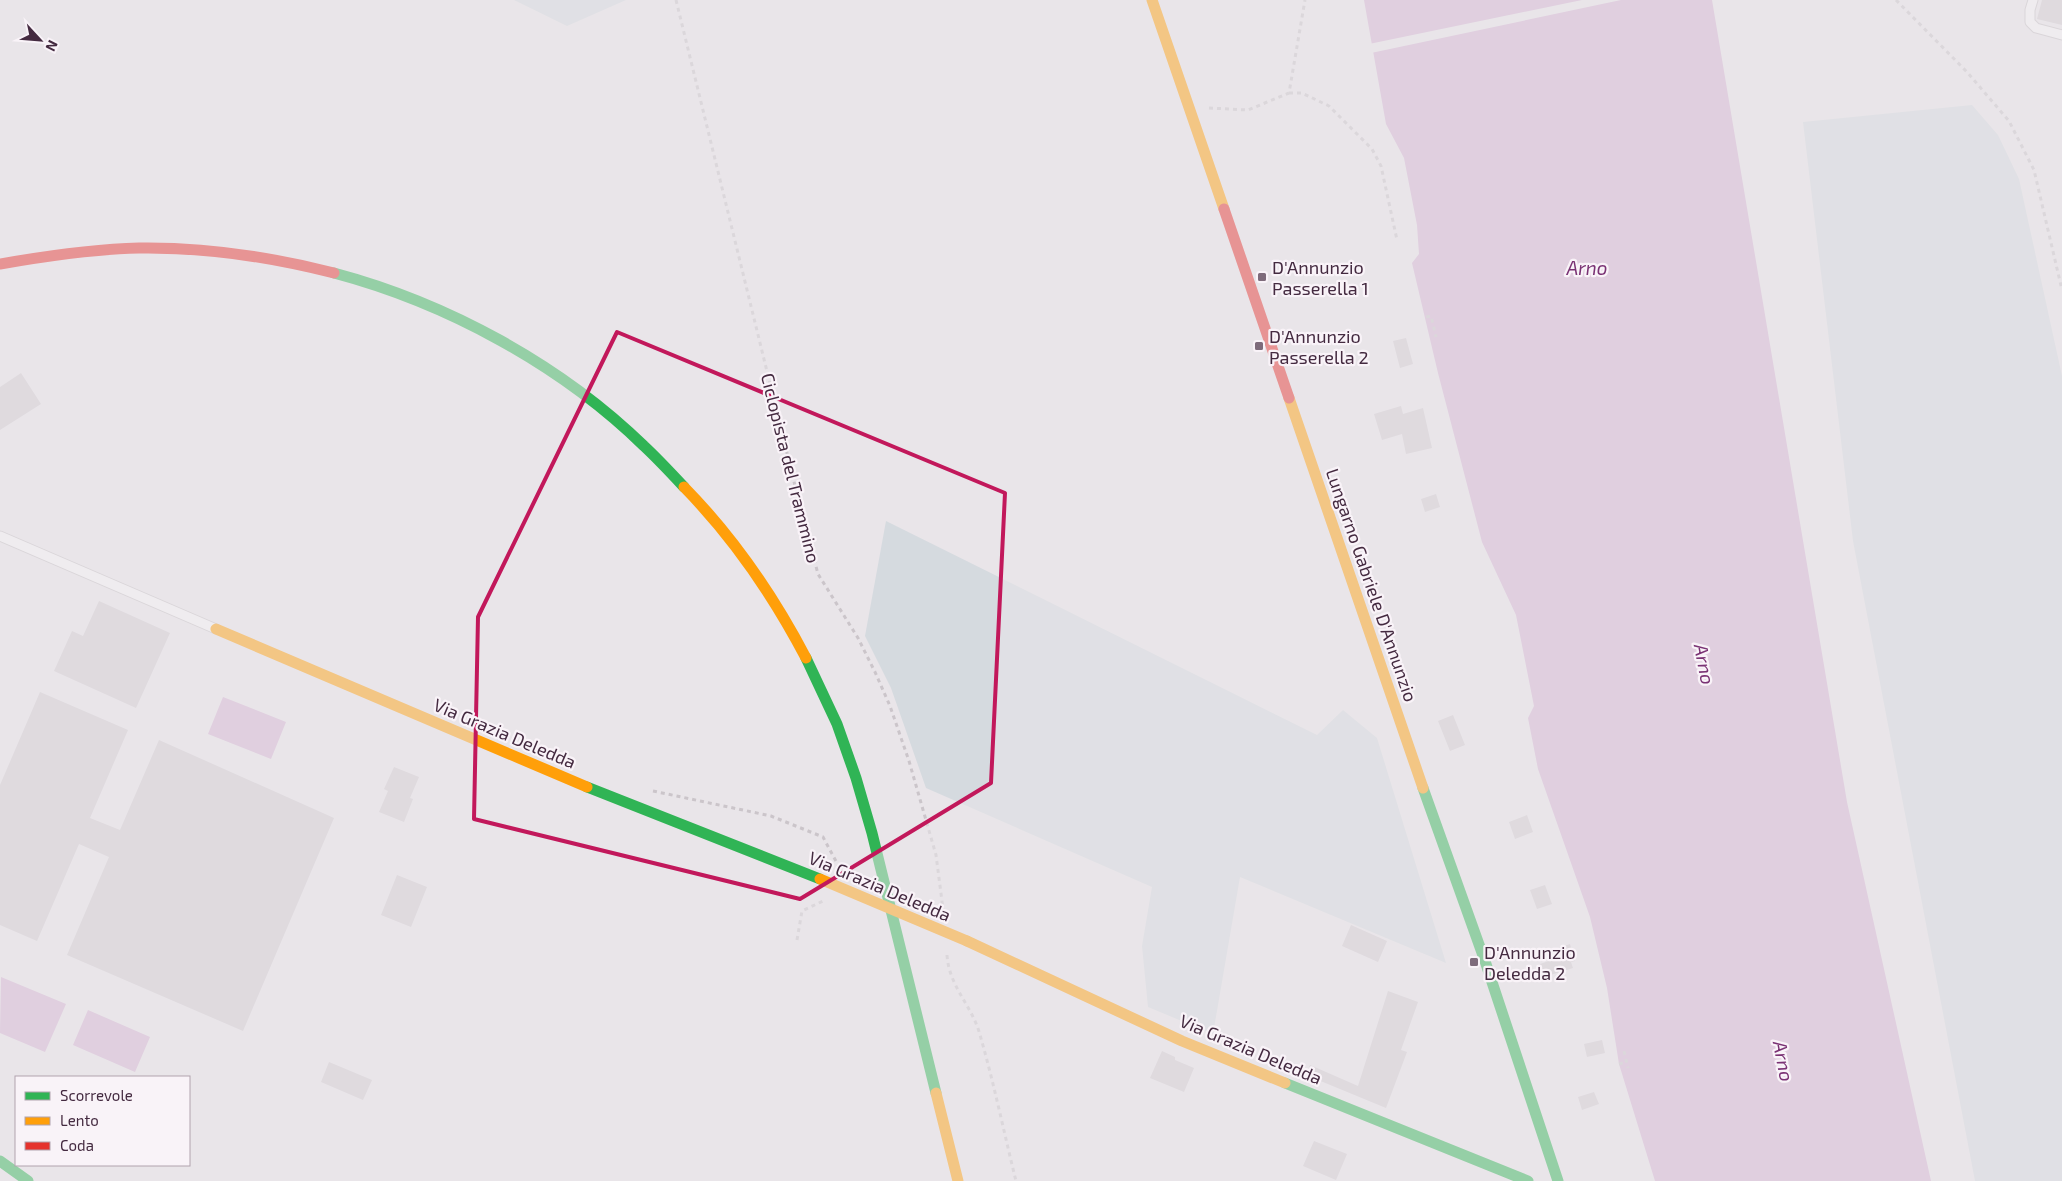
<svg xmlns="http://www.w3.org/2000/svg" width="2062" height="1181" font-family="'Exo 2',sans-serif">
	<rect width="100%" height="100%" fill="#e9e5e9"/>
	<path fill="#d5dadf" d="M 514,0 L 626,0 L 567,26 Z
		M 1972,105 L 1998,135 L 2019,179 L 2062,376 L 2062,1181 L 1975,1181 L 1853,541 L 1803,122 Z
		M 886,521 L 1317,735 L 1343,710 L 1377,738 L 1446,963 L 1240,877 L 1213,1034 L 1148,1007 L 1142,946 L 1152,887 L 926,788 L 891,688 L 865,636 Z"/>
	<path fill="#d5b3d3" d="M 1364,0 L 1712,0 L 1847,802 L 1931,1181 L 1655,1181 L 1619,1064 L 1607,988 L 1590,917 L 1538,769 L 1528,718 L 1534,706 L 1516,615 L 1482,542 L 1438,373 L 1412,263 L 1419,254 L 1417,225 L 1404,158 L 1386,124 Z
		M 223,697 L 286,722 L 271,759 L 208,734 Z
		M 1,977 L 66,1004 L 45,1052 L 0,1033 Z
		M 88,1010 L 150,1037 L 135,1072 L 73,1045 Z"/>
	<path fill="#e9e5e9" d="M 1582,0 L 1621,0 L 1371,53 L 1369,44 Z"/>
	<path fill="#d2ccd1" d="M 2042,0 L 2062,0 L 2062,25 L 2037,19 Z
		M 1406,338 L 1413,364 L 1400,368 L 1393,341 Z
		M 21,373 L 41,404 L 0,430 L 0,387 Z
		M 1401,406 L 1403,414 L 1423,408 L 1432,448 L 1406,454 L 1402,434 L 1382,440 L 1374,414 Z
		M 1436,494 L 1440,507 L 1425,512 L 1421,499 Z
		M 99,601 L 170,633 L 136,708 L 54,671 L 72,631 L 83,636 Z
		M 40,692 L 128,730 L 90,818 L 120,830 L 159,740 L 334,818 L 243,1031 L 67,955 L 109,857 L 79,844 L 37,941 L 0,925 L 0,785 Z
		M 1453,715 L 1465,745 L 1450,751 L 1438,721 Z
		M 394,767 L 419,777 L 410,798 L 413,799 L 404,822 L 379,812 L 388,791 L 384,789 Z
		M 1527,815 L 1533,832 L 1515,839 L 1509,822 Z
		M 397,875 L 427,887 L 411,927 L 381,915 Z
		M 1545,885 L 1552,904 L 1537,909 L 1530,890 Z
		M 1351,925 L 1387,941 L 1378,962 L 1342,946 Z
		M 1570,944 L 1575,961 L 1571,962 L 1573,968 L 1544,977 L 1540,964 L 1552,960 L 1549,951 Z
		M 1388,991 L 1418,1002 L 1401,1050 L 1407,1052 L 1386,1108 L 1306,1075 L 1310,1065 L 1358,1086 Z
		M 1602,1040 L 1605,1053 L 1587,1057 L 1584,1044 Z
		M 1162,1051 L 1175,1057 L 1175,1060 L 1194,1068 L 1184,1092 L 1150,1078 Z
		M 329,1062 L 372,1080 L 363,1100 L 321,1082 Z
		M 1594,1092 L 1599,1104 L 1582,1110 L 1578,1097 Z
		M 1314,1141 L 1347,1154 L 1336,1180 L 1303,1166 Z"/>
	<g fill="none" stroke-linecap="round" stroke-linejoin="round">
		<g stroke="#c7c2c6" stroke-width="11">
			<path id="lane" d="M 2033,0 L 2030,10 L 2030,22 L 2036,28 L 2062,35
				M 0,536 L 216,629"/>
		</g>
		<path stroke="#cbc5ca" stroke-width="3" stroke-dasharray="4 4" stroke-linecap="butt" d="M 676,0 L 798,498 L 818,574 L 858,638 L 875,672 L 890,706 L 909,761 L 936,855 L 943,909
			M 1896,0 L 1967,72 L 2009,121 L 2034,170 L 2062,290
			M 1289,93 L 1302,93 L 1329,106 L 1372,149 L 1381,166 L 1397,240
			M 1209,108 L 1248,110 L 1289,93 L 1305,0
			M 1426,317 L 1431,316 L 1436,337
			M 653,791 L 771,816 L 823,837 L 838,865
			M 797,940 L 802,911 L 823,901
			M 947,955 C 949,987 972,1005 980,1035 C 994,1083 1004,1133 1016,1181
			M 1624,1051 L 1628,1068
			M 1619,1064 L 1626,1062"/>
		<use href="#lane" stroke="#f6f4f6" stroke-width="9"/>
		<path stroke="#30b455" stroke-width="11" d="M 334,273 C 447,303 561,365 644,446 C 658,459 671,473 684,487
			M 806,658 L 837,724 L 856,778 L 872,833 L 936,1093
			M 587,787 L 820,879
			M 1423,788 L 1486,964 L 1558,1181
			M 1285,1083 L 1528,1181
			M 0,1161 L 28,1181"/>
		<path stroke="#ff9f0a" stroke-width="11" d="M 1152,0 L 1224,209
			M 1289,398 L 1423,788
			M 684,487 C 733,537 774,597 806,658
			M 216,629 L 587,787
			M 967,941 L 1182,1041 L 1285,1083
			M 936,1093 L 958,1181"/>
		<path stroke="#e5322d" stroke-width="11" d="M 1224,209 L 1289,398
			M 0,264 C 46,256 92,249 139,248 C 204,247 271,257 334,273"/>
		<path stroke="#ff9f0a" stroke-width="11" d="M 820,879 L 967,941"/>
	</g>
	<path d="M0 0H2062V1181H0ZM 617,332 L 1005,493 L 991,783 L 800,899 L 474,819 L 478,617 Z" fill="#e9e5e9" fill-opacity=".55" fill-rule="evenodd"/>
	<path fill="none" stroke="#c2185b" stroke-width="4" stroke-linejoin="round" d="M 617,332 L 1005,493 L 991,783 L 800,899 L 474,819 L 478,617 Z"/>
	<g fill="#7e6b7b" stroke="#f9f3f8" stroke-width="2">
		<rect x="1257" y="272" width="10" height="10" rx="2.5"/>
		<rect x="1254" y="341" width="10" height="10" rx="2.5"/>
		<rect x="1469" y="957" width="10" height="10" rx="2.5"/>
	</g>
	<g text-anchor="middle" dominant-baseline="central" stroke-width="4.5" stroke-linejoin="round" paint-order="stroke">
		<g font-size="18" fill="#442a40" stroke="#f9f3f8" text-anchor="start">
			<text x="1272" y="267">D'Annunzio<tspan x="1272" dy="21">Passerella 1</tspan></text>
			<text x="1269" y="336">D'Annunzio<tspan x="1269" dy="21">Passerella 2</tspan></text>
			<text x="1484" y="952">D'Annunzio<tspan x="1484" dy="21">Deledda 2</tspan></text>
		</g>
		<g font-size="18" fill="#442a40" stroke="#f9f3f8">
			<text transform="translate(791 468) rotate(76)">Ciclopista del Trammino</text>
			<text transform="translate(1372 585) rotate(71)">Lungarno Gabriele D'Annunzio</text>
			<text transform="translate(505 733) rotate(23)">Via Grazia Deledda</text>
			<text transform="translate(880 886) rotate(23)">Via Grazia Deledda</text>
			<text transform="translate(1251 1049) rotate(23)">Via Grazia Deledda</text>
		</g>
		<g font-size="19" font-style="italic" fill="#7a3274" stroke="#f9f3f8">
			<text x="1587" y="267">Arno</text>
			<text transform="translate(1705 664) rotate(79)">Arno</text>
			<text transform="translate(1784 1061) rotate(79)">Arno</text>
		</g>
	</g>
	<rect x="15" y="1076" width="175" height="90" fill="#f9f3f8" stroke="#b1a3ae"/>
	<rect x="25" y="1092" width="25" height="8" fill="#30b455" stroke="#b1a3ae"/>
	<text x="60" y="1101" font-size="15" fill="#442a40">Scorrevole</text>
	<rect x="25" y="1117" width="25" height="8" fill="#ff9f0a" stroke="#b1a3ae"/>
	<text x="60" y="1126" font-size="15" fill="#442a40">Lento</text>
	<rect x="25" y="1142" width="25" height="8" fill="#e5322d" stroke="#b1a3ae"/>
	<text x="60" y="1151" font-size="15" fill="#442a40">Coda</text>
	<g transform="translate(40 40) rotate(116)" stroke="#f9f3f8" stroke-width="4" paint-order="stroke">
	<path d="M0-4L9 19L0 12L-9 19Z" fill="#442a40"/>
	<text y="-8" font-size="14" font-weight="bold" text-anchor="middle" fill="#442a40">N</text>
	</g>
</svg>
